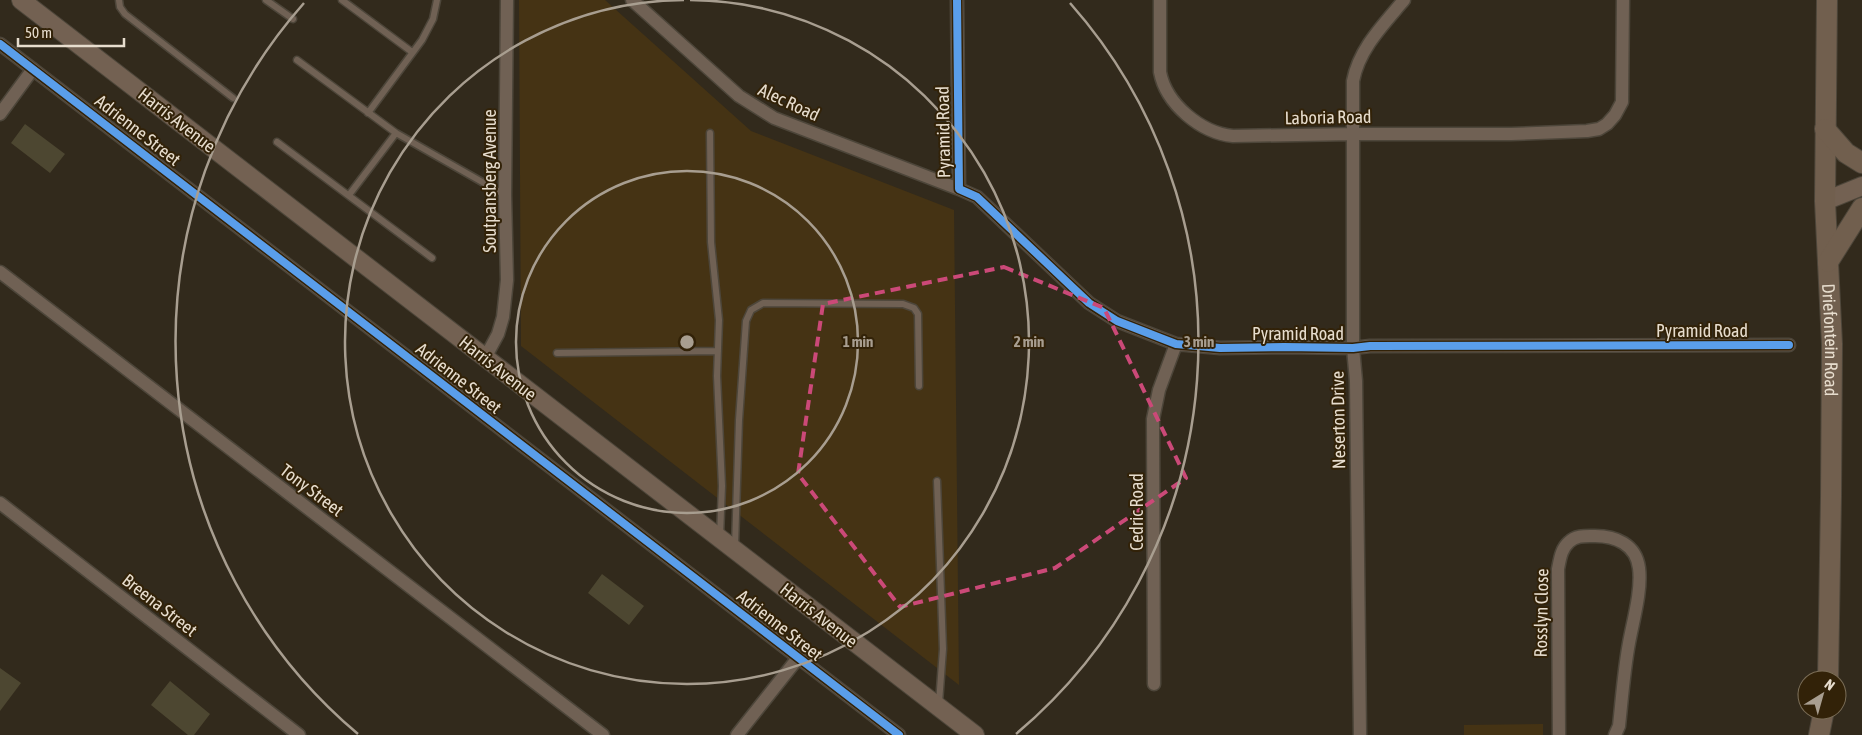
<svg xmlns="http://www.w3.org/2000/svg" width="1862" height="735" font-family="'Asap Condensed',sans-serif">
	<rect width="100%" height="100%" fill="#322a1c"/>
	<path fill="#453314" d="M 519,0 L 605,0 L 751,131 L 954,210 L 959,685 L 521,346 Z
		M 1543,724 L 1543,735 L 1464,735 L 1464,725 Z"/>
	<path fill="#4d4731" d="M 25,124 L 65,154 L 50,173 L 11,143 Z
		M 602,574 L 644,606 L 629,625 L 588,593 Z
		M 0,668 L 21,683 L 0,711 Z
		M 170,681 L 210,714 L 194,735 L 188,735 L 151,705 Z"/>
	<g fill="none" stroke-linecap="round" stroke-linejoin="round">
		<g stroke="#4d463a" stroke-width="9">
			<path id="service" d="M 119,0 L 120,7 L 125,14 L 233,98
				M 266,0 L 293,19
				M 342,0 L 412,52
				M 297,60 L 396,133 L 505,195
				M 368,113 L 422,40 L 433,19 L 437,0
				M 710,133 L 711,242 L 719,320 L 717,376 L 722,486 L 720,536
				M 277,142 L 432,258
				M 349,195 L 396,133
				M 557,353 L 718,351
				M 937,481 L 943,649 L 939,703
				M 735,546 L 739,420 L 746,321 L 751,310 L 763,303 L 903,304 L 914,308 L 918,314 L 919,386"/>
		</g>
		<g stroke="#4d463a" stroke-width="15">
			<path id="minor" d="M 632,0 L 739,96 L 774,118 L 959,189
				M 957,0 L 959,189 L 977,197 L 1089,303 L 1117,321 L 1158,337 L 1176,344 L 1220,348 L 1284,347 L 1353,348 L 1370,346 L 1789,345
				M 1160,0 L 1160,72 C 1166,104 1201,133 1233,136 L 1352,134 L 1511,134 L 1587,131 L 1599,129 L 1607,124 L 1615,115 L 1622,102 L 1623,0
				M 0,44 L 899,735
				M 0,114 L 33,69
				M 0,272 L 603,735
				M 485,358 L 498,334 L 503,317 L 507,280 L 505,195 L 507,0
				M 0,503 L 299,735
				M 1154,684 L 1153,419 L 1159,390 L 1176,344
				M 737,735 L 798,658
				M 1360,735 L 1356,381 L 1353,348 L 1353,81 C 1359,49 1383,25 1404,0
				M 1559,735 L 1558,569 C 1560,559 1561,549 1569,542 C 1576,535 1586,536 1595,536 C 1615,536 1636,544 1639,568 C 1642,590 1633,621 1629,643 C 1624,670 1622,698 1619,726 L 1615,735"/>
		</g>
		<g stroke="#4d463a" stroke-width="20">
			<path id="secondary" d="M 21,0 L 975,735
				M 1825,201 L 1862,186"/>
		</g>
		<g stroke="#4d463a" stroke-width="22">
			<g id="primary">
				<path id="s1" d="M 1827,0 L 1825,201 L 1832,344 L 1831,497 L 1828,680"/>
				<path d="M 1825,129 L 1846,153 L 1862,163"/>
				<path d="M 1828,262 L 1862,208"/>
				<path d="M 1819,735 L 1824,710"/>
			</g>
		</g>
		<use href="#service" stroke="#706154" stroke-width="6"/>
		<use href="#minor" stroke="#706154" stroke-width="12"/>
		<use href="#secondary" stroke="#736152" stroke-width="18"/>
		<use href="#primary" stroke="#715f4e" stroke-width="20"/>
		<g stroke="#322208" stroke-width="11">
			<path id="cycleway" d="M 957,0 L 959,189 L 977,197 L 1089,303 L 1117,321 L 1158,337 L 1176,344 L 1220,348 L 1284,347 L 1353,348 L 1370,346 L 1789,345
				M 0,44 L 899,735"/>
		</g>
		<use href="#cycleway" stroke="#5a9eea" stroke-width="8"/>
	</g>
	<path fill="none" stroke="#cb4978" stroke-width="4" stroke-dasharray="10 6" stroke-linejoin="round" d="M 1004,267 L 1104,308 L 1186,478 L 1055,568 L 900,607 L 798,474 L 823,304 Z"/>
	<g fill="none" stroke="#a89e90" stroke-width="2.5">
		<circle cx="687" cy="342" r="171"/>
		<path d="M690 0A342 342 0 1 1 684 0"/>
		<path d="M358 734A512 512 0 0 1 304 3M1070 3A512 512 0 0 1 1016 734"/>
	</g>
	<g text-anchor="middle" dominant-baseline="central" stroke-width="4" stroke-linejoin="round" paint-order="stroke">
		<g font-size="18" fill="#e7ddce" stroke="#322208">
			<text transform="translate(789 102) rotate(25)">Alec Road</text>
			<text transform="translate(1328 117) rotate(-1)">Laboria Road</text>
			<text transform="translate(177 120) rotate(38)">Harris Avenue</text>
			<text transform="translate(138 130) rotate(38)">Adrienne Street</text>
			<text transform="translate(943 132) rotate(-91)">Pyramid Road</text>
			<text transform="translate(489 181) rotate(-90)">Soutpansberg Avenue</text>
			<text x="1702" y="330">Pyramid Road</text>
			<text x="1298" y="333">Pyramid Road</text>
			<text stroke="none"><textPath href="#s1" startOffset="340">Driefontein Road</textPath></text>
			<text transform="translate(498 368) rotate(38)">Harris Avenue</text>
			<text transform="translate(459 378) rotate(38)">Adrienne Street</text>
			<text transform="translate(1338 420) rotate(-91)">Neserton Drive</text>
			<text transform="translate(312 490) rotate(37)">Tony Street</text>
			<text transform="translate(1136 512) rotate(-90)">Cedric Road</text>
			<text transform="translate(160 605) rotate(38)">Breena Street</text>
			<text transform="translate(1541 613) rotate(-89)">Rosslyn Close</text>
			<text transform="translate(819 615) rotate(38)">Harris Avenue</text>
			<text transform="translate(780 625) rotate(38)">Adrienne Street</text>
		</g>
	</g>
	<circle cx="687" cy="342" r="8" fill="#a89e90" stroke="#322208" stroke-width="2.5"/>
	<g font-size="15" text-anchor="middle" font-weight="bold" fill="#a89e90" stroke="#322208" stroke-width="4" stroke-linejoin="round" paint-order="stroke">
		<text x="858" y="347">1 min</text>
		<text x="1029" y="347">2 min</text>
		<text x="1199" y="347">3 min</text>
	</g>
	<g transform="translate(1822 695) rotate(37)"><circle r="24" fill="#322208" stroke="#7a6d57"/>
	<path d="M0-4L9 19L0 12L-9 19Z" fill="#a89e90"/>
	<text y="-8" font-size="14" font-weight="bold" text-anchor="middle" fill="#e7ddce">N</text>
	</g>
	<path d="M18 38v8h106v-8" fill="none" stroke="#e7ddce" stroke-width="2.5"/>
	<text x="25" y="38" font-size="15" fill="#e7ddce" stroke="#322208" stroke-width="4" paint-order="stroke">50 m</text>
</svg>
